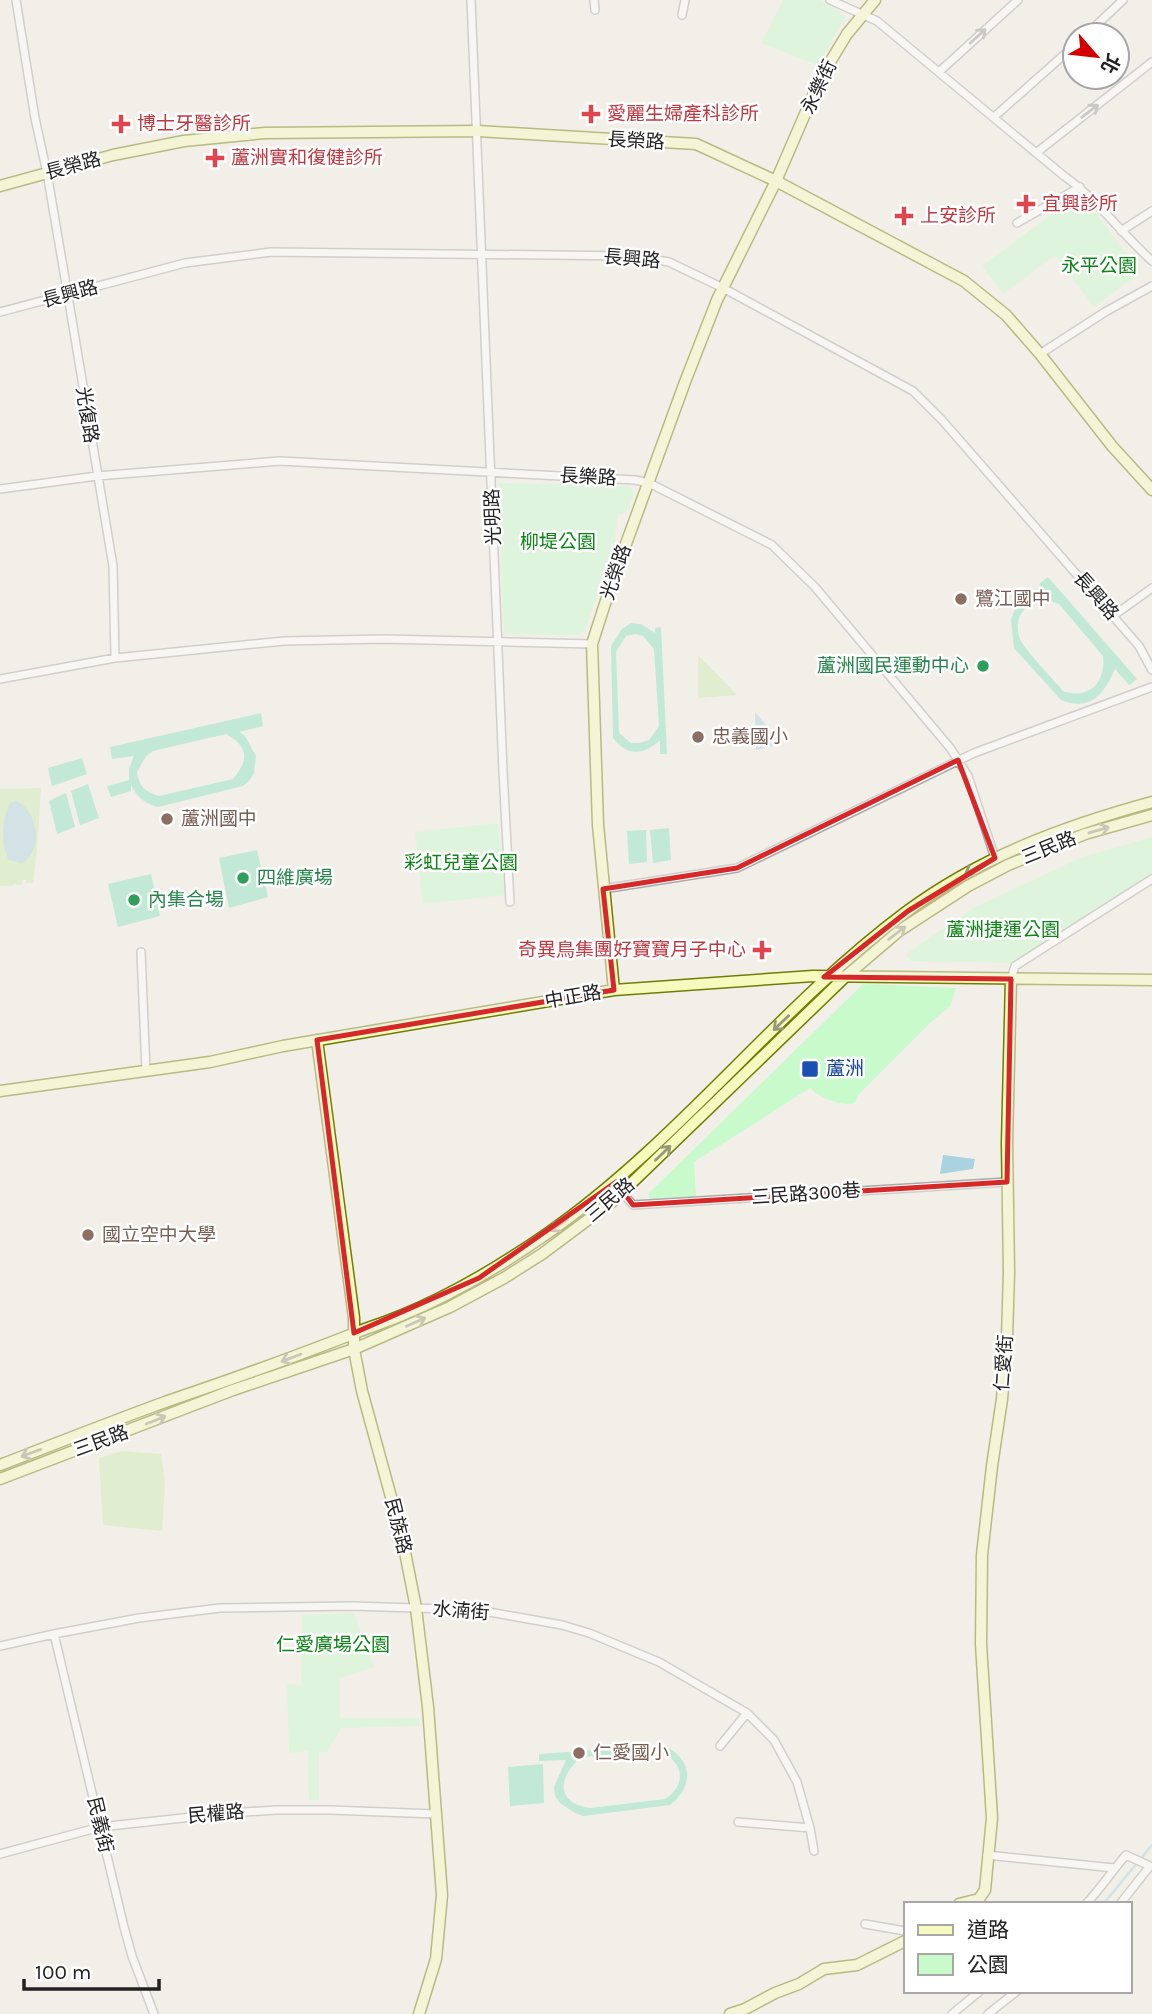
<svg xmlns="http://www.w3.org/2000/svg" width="1152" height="2014" font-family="Karla,'Noto Sans TC',sans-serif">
	<rect width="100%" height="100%" fill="#f2efe9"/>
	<path fill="#cdebb0" d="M 698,655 L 737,695 L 698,698 Z
		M 41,788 L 37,849 L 33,883 L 26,883 L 26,880 L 23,880 L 22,885 L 16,885 L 16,883 L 11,886 L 0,886 L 0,789 Z
		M 121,1451 L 161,1454 L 165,1483 L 162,1531 L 103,1525 L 99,1458 Z"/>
	<path fill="#c8facc" d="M 783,0 L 820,0 L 846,16 L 818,65 L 761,43 Z
		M 1081,192 L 1140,273 L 1094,307 L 1055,255 L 1003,294 L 982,266 Z
		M 498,483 L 628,486 L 635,491 L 627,513 L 618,514 L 613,554 L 585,630 L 578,635 L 504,634 Z
		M 498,823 L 506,895 L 423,904 L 415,832 Z
		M 1152,837 L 1152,875 L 1011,963 L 910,961 L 906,954 L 973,908 L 1080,858 Z
		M 863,984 L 956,988 L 950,1006 L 930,1023 L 858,1095 L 855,1103 C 842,1107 819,1098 810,1088 L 694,1162 L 696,1196 L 649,1199 L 649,1193 Z
		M 354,1613 L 374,1667 L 340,1678 L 340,1718 L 419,1718 L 420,1726 L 341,1728 L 327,1752 L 319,1752 L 319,1800 L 309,1800 L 308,1751 L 289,1753 L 287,1684 L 301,1685 L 302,1615 Z"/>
	<path fill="#88e0be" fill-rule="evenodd" d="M 1048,577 L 1137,679 L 1129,685 L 1115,669 C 1104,693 1092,712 1061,700 L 1014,648 L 1013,640 L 1011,619 L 1016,606 L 1029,594 L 1043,589 L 1039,584 ZM 1047,600 L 1059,604 L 1103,656 C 1106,681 1090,700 1063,691 C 1055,681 1023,648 1020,639 C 1012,617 1026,601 1047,600 Z
		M 631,623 L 641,624 L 655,633 L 655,628 L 661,627 L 667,754 L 660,754 L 660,740 C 644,755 628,757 613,738 L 611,646 L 622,629 ZM 636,634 L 643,636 L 654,649 L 659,726 L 649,740 L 640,743 L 631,743 L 619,733 L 616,652 L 626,636 Z
		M 261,713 L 263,726 L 239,732 L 245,736 L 256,756 L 254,773 L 249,781 L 243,786 L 158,807 C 145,803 137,798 131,785 L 131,791 L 111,797 L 107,786 L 129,780 L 129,769 L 134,756 L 112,759 L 110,747 ZM 226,734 C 249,747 249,760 233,779 L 159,796 C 146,792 139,787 137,772 L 146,756 L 153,751 Z
		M 82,758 L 87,774 L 52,786 L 48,768 Z
		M 88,784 L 99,818 L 80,825 L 71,791 Z
		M 66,793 L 75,827 L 57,834 L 49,801 Z
		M 669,828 L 671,860 L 653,863 L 650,830 Z
		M 646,830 L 647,862 L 629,864 L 627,831 Z
		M 257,850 L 268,897 L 229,908 L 219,858 Z
		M 151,874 L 160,916 L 118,927 L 108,884 Z
		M 661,1745 C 692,1756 696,1785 670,1805 L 583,1816 L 575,1813 L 560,1803 L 555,1796 L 554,1787 L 566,1760 L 539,1761 L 539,1754 ZM 660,1751 C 683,1762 688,1784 665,1799 L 590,1808 C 555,1803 558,1777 581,1757 Z
		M 543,1764 L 544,1803 L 510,1806 L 508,1767 Z"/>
	<path fill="#aad3df" d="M 755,712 L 782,744 L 756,750 Z
		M 17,801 C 38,812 44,850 22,863 L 9,860 C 0,844 2,819 10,803 Z
		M 943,1155 L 975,1159 L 973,1169 L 940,1174 Z"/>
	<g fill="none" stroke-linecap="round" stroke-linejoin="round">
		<path stroke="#aad3df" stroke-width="2.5" d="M 1105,1902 L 1152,1845"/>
		<g stroke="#a9a9a9" stroke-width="10">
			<path id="street" d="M 16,0 L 35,118 L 47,173 L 68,296 L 113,566 L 115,658
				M 471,0 L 503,771 L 510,902
				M 594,0 L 595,10
				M 830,0 L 877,21 L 1064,176 C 1097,199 1122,234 1152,261
				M 682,15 L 685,0
				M 1086,35 L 1123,0
				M 939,72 L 1018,0
				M 994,117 L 1075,45
				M 1036,153 L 1152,62
				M 1017,223 L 1080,187
				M 1121,231 L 1152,211
				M 0,312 L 185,263 L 271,252 L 635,256 L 669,262 L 723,288 L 913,391 L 942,420 L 1139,646 L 1152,670
				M 1040,354 L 1105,312 L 1152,286
				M 0,489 L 97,476 L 280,461 L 635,480 L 649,483 L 772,545 L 815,587 L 951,749 L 968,776 L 995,858
				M 1113,616 L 1152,588
				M 0,679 L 115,658 L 284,641 L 384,639 L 592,644
				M 603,889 L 737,868 L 974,753 L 1152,687
				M 141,952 L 146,1071
				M 1011,979 L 1015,966 L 1152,879
				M 614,1183 L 633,1205 L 1007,1182
				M 54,1634 L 124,1927 L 132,1956 L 154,2014
				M 0,1646 L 54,1634 L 139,1618 L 220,1608 L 352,1606 L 478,1610 L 562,1625 L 589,1633 L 659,1662 L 747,1713 L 774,1740 L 797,1782 L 810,1828 L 814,1851
				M 720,1746 L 747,1713
				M 738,1822 L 810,1828
				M 0,1854 L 100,1827 L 229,1813 L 276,1810 L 330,1810 L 436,1814
				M 987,1855 L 1114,1868
				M 1086,1904 C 1101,1888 1112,1871 1126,1855 L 1150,1866 L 1120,1904
				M 865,1924 L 905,1931
				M 952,2014 L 980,1991
				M 988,2014 L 1017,1991"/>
		</g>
		<g stroke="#707d05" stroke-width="13">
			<path id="secondary" d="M 0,186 L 113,155 L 184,141 L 265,133 L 478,131 L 696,144 L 776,181 L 964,281 L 1006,315 L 1040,354 L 1112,446 L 1152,490
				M 614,990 L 598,825 L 592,644 L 611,585 L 685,382 L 717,300 L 776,181 L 821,77 L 847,34 L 875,0
				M 317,1040 L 354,1318 L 354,1349 L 362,1391 L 402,1537 L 416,1608 L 428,1707 L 442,1895 L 436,1959 L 419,2014
				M 0,1091 L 210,1062 L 283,1046 L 614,990 L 813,976 L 1152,980
				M 0,1465 C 55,1444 110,1422 165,1402 C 227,1381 289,1359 350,1335 C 366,1328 384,1323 400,1316 C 452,1295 502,1265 548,1233 C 680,1141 777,1008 906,912 C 980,857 1064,826 1152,802
				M 0,1479 L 233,1390 L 354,1349 L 450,1307 L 504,1278 L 542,1254 L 613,1201 L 845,977 L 899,931 L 968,886 L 1008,865 L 1085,834 L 1152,815
				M 959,1904 L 979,1899 L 985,1890 L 992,1818 L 981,1644 L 982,1555 L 992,1466 L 1002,1399 L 1007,1338 L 1009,1272 L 1007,1143 L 1011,979
				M 730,2014 L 745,2009 L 775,1993 L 799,1984 L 824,1969 L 857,1965 L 905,1941"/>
		</g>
		<use href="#street" stroke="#fff" stroke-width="7"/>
		<use href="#secondary" stroke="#f7fabf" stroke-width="10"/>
	</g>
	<defs><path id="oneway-shaft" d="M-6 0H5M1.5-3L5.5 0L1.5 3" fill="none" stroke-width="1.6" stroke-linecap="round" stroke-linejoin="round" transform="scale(1.75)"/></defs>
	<g stroke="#9c9c9c">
		<use href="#oneway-shaft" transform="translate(978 36) rotate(-42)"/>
		<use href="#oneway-shaft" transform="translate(1090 111) rotate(-38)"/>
	</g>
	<g stroke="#979978">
		<use href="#oneway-shaft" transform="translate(1099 830) rotate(-16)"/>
		<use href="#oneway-shaft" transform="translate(974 869) rotate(150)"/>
		<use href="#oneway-shaft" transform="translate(897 933) rotate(-37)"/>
		<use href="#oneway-shaft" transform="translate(781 1023) rotate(136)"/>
		<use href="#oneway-shaft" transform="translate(663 1153) rotate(-44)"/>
		<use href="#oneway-shaft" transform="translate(559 1225) rotate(144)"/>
		<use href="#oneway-shaft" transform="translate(416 1322) rotate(-24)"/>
		<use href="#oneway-shaft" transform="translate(291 1358) rotate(159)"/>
		<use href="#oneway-shaft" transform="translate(156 1420) rotate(-22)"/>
		<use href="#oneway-shaft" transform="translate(31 1453) rotate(160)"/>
	</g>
	<path d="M0 0H1152V2014H0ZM 958,760 L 995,858 L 908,911 L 824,977 L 1011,979 L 1007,1182 L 633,1205 L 616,1182 L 479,1278 L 354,1333 L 317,1040 L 614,990 L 603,889 L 737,868 Z" fill="#f2efe9" fill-opacity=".55" fill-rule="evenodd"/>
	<path fill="none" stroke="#d62828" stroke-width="5" stroke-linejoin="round" d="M 958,760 L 995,858 L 908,911 L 824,977 L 1011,979 L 1007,1182 L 633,1205 L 616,1182 L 479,1278 L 354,1333 L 317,1040 L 614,990 L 603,889 L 737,868 Z"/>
	<g fill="#e0444e" stroke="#fff" stroke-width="2.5">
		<path d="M587.5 103.5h7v7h7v7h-7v7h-7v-7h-7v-7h7z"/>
		<path d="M117.5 113.5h7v7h7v7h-7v7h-7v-7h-7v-7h7z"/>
		<path d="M211.5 147.5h7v7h7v7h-7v7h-7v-7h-7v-7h7z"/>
		<path d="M1022.5 193.5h7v7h7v7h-7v7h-7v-7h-7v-7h7z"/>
		<path d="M900.5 205.5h7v7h7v7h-7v7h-7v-7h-7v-7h7z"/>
		<path d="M758.5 939.5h7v7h7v7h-7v7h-7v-7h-7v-7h7z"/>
	</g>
	<g fill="#8d6e63" stroke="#fff" stroke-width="2.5">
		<circle cx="961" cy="599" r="7"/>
		<circle cx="698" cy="737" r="7"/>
		<circle cx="167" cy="819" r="7"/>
		<circle cx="88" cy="1235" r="7"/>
		<circle cx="579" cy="1753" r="7"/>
	</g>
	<g fill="#2e9e5b" stroke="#fff" stroke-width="2.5">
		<circle cx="983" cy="666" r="7"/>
		<circle cx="243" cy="878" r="7"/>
		<circle cx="134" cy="900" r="7"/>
	</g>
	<rect fill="#1a4fb4" stroke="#fff" stroke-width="2.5" x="801" y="1060" width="18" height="18" rx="3.5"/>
	<g text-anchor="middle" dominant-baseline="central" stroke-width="5" stroke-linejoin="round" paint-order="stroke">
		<g font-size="19" fill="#222" stroke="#fff">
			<text transform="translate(819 87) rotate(-64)">永樂街</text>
			<text transform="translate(636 141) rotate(3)">長榮路</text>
			<text transform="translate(73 166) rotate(-15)">長榮路</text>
			<text transform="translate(632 259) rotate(5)">長興路</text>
			<text transform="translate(70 294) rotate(-15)">長興路</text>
			<text transform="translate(87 415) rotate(81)">光復路</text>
			<text transform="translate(588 477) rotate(3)">長樂路</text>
			<text transform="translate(493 517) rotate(-92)">光明路</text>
			<text transform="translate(616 572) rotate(-71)">光榮路</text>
			<text transform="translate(1096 596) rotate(49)">長興路</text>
			<text transform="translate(1049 848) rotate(-22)">三民路</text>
			<text transform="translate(573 997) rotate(-10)">中正路</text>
			<text transform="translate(806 1194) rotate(-4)">三民路300巷</text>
			<text transform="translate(610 1200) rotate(-40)">三民路</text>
			<text transform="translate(1004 1363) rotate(-86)">仁愛街</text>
			<text transform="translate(101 1441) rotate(-20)">三民路</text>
			<text transform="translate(398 1526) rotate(76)">民族路</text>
			<text transform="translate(461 1611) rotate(4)">水湳街</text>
			<text transform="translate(216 1814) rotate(-5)">民權路</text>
			<text transform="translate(100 1825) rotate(77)">民義街</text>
		</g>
		<g font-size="19" fill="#be3a42" stroke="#fff" text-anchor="start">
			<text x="607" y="114">愛麗生婦產科診所</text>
			<text x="137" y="124">博士牙醫診所</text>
			<text x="231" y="158">蘆洲實和復健診所</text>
			<text x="1042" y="204">宜興診所</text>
			<text x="920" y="216">上安診所</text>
			<text x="746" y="950" text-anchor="end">奇異鳥集團好寶寶月子中心</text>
		</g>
		<g font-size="19" fill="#0c8416" stroke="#fff">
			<text x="1099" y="266">永平公園</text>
			<text x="558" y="542">柳堤公園</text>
			<text x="461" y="863">彩虹兒童公園</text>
			<text x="1003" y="930">蘆洲捷運公園</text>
			<text x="333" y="1645">仁愛廣場公園</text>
		</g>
		<g font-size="19" fill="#785e54" stroke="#fff" text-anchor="start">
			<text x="975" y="599">鷺江國中</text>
			<text x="712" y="737">忠義國小</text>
			<text x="181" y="819">蘆洲國中</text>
			<text x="102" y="1235">國立空中大學</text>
			<text x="593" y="1753">仁愛國小</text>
		</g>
		<g font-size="19" fill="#27864d" stroke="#fff" text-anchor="start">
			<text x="969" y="666" text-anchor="end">蘆洲國民運動中心</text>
			<text x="257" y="878">四維廣場</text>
			<text x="148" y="900">內集合場</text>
		</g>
		<g font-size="19" fill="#164399" stroke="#fff" text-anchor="start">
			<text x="826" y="1069">蘆洲</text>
		</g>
	</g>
	<rect x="904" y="1902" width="228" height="91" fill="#ffffff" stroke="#a7a7a7" stroke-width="2"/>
	<rect x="918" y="1925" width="35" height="10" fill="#f7fabf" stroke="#a7a7a7" stroke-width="2"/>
	<text x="967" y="1937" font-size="21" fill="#222222">道路</text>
	<rect x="918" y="1954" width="35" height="21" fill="#c8facc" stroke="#a7a7a7" stroke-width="2"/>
	<text x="967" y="1972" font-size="21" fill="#222222">公園</text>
	<g transform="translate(1096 56) rotate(118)"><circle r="33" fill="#ffffff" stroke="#a7a7a7" stroke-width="2"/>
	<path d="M0-5L12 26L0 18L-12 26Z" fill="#d40000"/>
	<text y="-10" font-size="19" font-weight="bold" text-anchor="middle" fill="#222222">北</text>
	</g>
	<path d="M24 1979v10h135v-10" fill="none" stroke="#222222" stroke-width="3.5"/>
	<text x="35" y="1979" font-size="21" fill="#222222" stroke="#ffffff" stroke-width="5" paint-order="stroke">100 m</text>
</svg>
